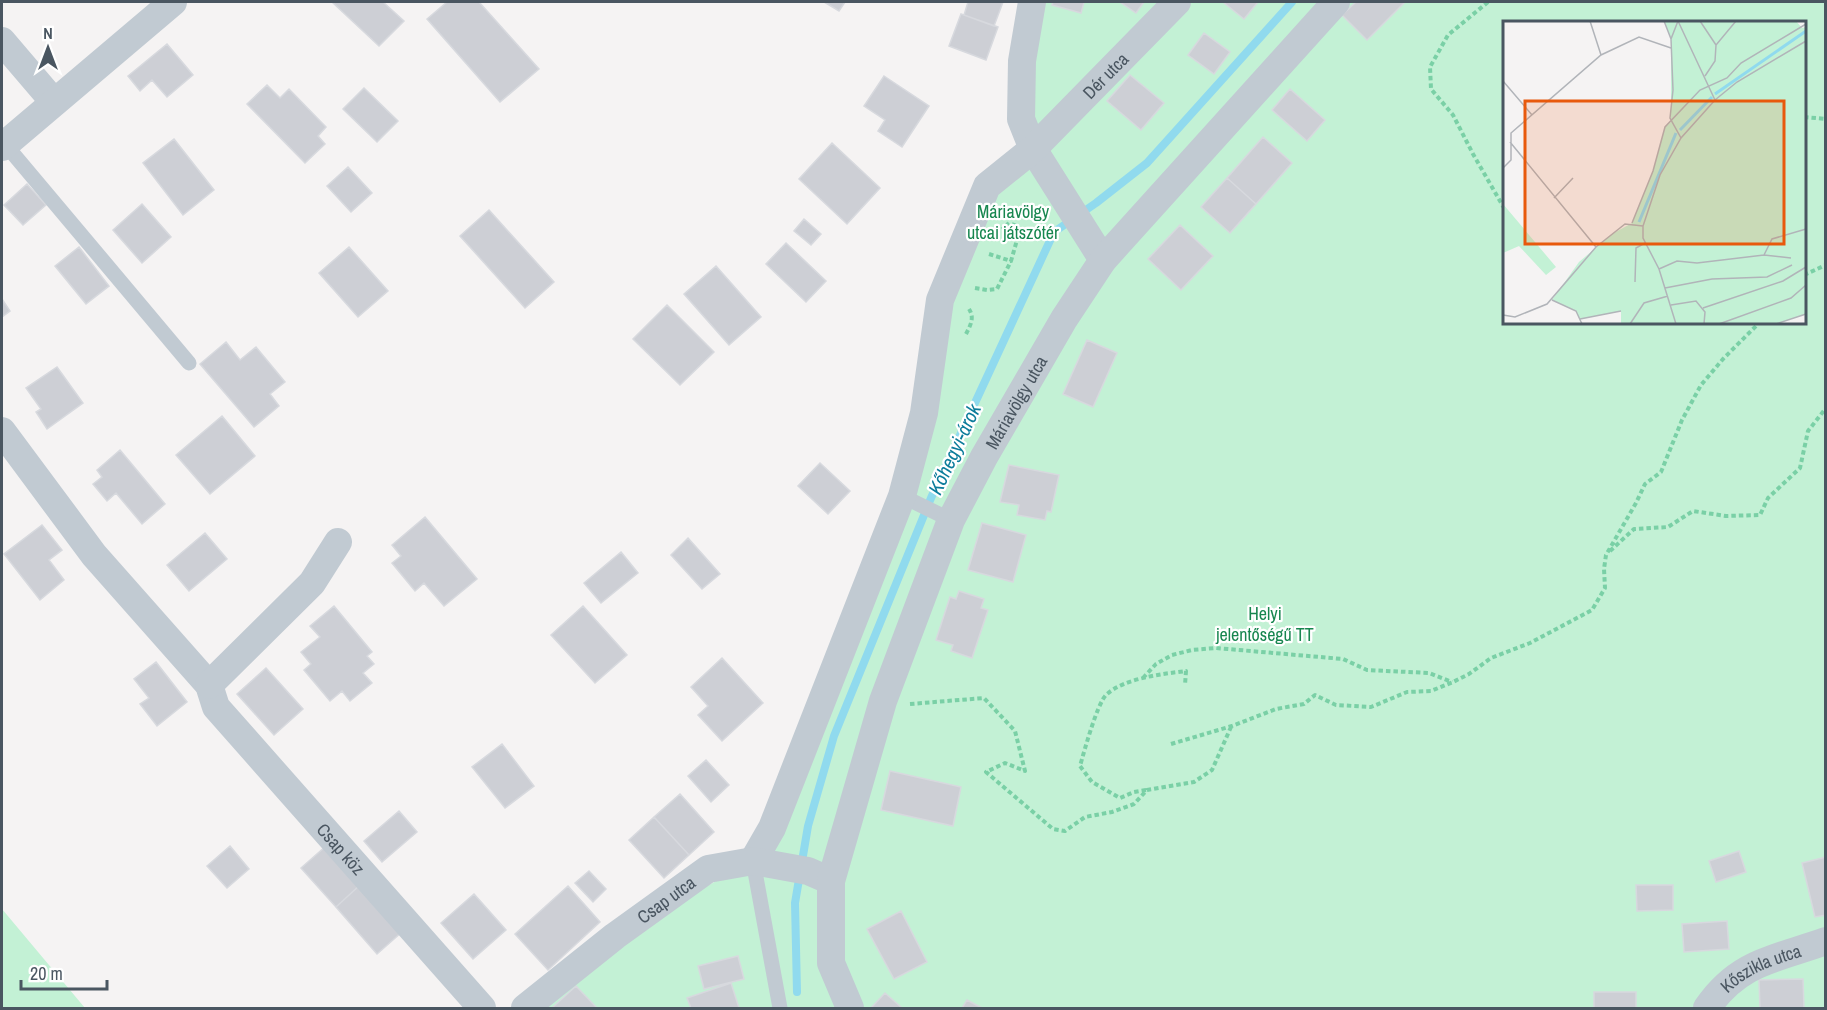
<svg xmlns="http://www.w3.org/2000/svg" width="1827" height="1010" font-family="'Archivo Narrow',sans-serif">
	<rect width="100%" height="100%" fill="#f5f3f3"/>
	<path fill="#c3f1d5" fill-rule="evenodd" d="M 1032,2 L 1825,2 L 1825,1008 L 525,1008 L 615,936 L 753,861 L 902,496 L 940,300 L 987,186 L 1033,149 ZM 1504,22 L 1804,22 L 1804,322 L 1504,322 Z
		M 2,909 L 85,1008 L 2,1008 Z"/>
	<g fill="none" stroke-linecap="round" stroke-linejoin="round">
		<path stroke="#90daee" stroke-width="8" d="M 797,992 L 795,903 L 808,826 L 834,736 L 931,498 L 1054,232 L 1096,203 L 1147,163 L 1292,2"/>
	</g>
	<path fill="#cdcfd5" stroke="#d7d9de" stroke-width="1.5" d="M 332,2 L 383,2 L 404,21 L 379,46 Z
		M 447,2 L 479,2 L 539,69 L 500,102 L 427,19 Z
		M 824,2 L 845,2 L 839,11 Z
		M 968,2 L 1003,2 L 994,26 L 964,15 Z
		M 1053,2 L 1084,2 L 1081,13 L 1052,5 Z
		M 1120,2 L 1144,2 L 1136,13 Z
		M 1223,2 L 1258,2 L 1244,19 Z
		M 1356,2 L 1405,2 L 1367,40 L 1342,15 Z
		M 961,14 L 998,27 L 986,60 L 949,46 Z
		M 1204,33 L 1230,52 L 1214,74 L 1188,55 Z
		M 167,44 L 193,75 L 167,97 L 152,80 L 140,91 L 128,76 Z
		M 1130,75 L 1164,103 L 1141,130 L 1107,101 Z
		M 884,76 L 929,106 L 902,147 L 878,131 L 885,120 L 864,106 Z
		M 267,85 L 280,98 L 289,89 L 326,127 L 318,136 L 325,144 L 305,163 L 247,104 Z
		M 364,88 L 398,121 L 377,142 L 343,109 Z
		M 1290,89 L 1325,120 L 1307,141 L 1272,110 Z
		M 1263,137 L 1292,163 L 1256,204 L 1227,178 Z
		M 174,139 L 214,190 L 183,215 L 143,163 Z
		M 832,143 L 880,188 L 847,224 L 799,179 Z
		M 348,167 L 372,193 L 351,212 L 327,186 Z
		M 1227,178 L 1256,204 L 1230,233 L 1201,207 Z
		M 27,184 L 46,205 L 23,225 L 4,205 Z
		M 142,204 L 171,237 L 142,263 L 113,230 Z
		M 489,210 L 554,282 L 525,308 L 460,236 Z
		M 804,219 L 821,234 L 811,245 L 794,231 Z
		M 1180,225 L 1213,256 L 1181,290 L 1148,259 Z
		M 786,243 L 826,281 L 806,302 L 766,264 Z
		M 79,247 L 109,286 L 86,304 L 55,266 Z
		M 349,247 L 388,291 L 358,317 L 319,273 Z
		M 716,266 L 761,317 L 729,345 L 684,294 Z
		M 2,299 L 10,311 L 2,317 Z
		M 667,305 L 714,352 L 680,385 L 633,339 Z
		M 1087,340 L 1117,353 L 1093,407 L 1063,394 Z
		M 226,342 L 240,360 L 256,347 L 285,382 L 270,394 L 279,406 L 254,427 L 200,364 Z
		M 57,367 L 83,403 L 47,429 L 36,412 L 41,409 L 26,388 Z
		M 222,416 L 255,456 L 210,494 L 176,455 Z
		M 120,450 L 165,504 L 142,524 L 116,493 L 107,501 L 93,484 L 102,477 L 97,470 Z
		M 820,463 L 850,491 L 828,514 L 798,486 Z
		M 1009,465 L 1059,475 L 1051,512 L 1047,511 L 1045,520 L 1017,515 L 1019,505 L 1000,502 Z
		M 425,517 L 477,579 L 444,606 L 424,583 L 415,591 L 392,563 L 401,556 L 392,545 Z
		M 982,523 L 1026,535 L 1013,582 L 968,570 Z
		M 42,525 L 62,550 L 49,560 L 64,580 L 40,600 L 4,554 Z
		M 205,533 L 227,559 L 189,591 L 167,565 Z
		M 688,538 L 720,574 L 702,589 L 671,555 Z
		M 621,552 L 638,573 L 601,603 L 584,583 Z
		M 959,591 L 984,599 L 981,608 L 988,610 L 972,658 L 951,651 L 953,645 L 936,640 L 950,597 L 956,599 Z
		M 334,606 L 372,652 L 367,656 L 374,664 L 363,673 L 372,683 L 350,701 L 342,691 L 330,701 L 304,670 L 311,664 L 301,652 L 320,637 L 310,626 Z
		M 583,606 L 627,655 L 595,683 L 551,635 Z
		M 722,658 L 763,703 L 722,741 L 698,715 L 708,706 L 691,687 Z
		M 156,662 L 187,702 L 157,726 L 140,704 L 149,698 L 134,679 Z
		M 266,668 L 303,709 L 274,735 L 237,694 Z
		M 502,744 L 534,786 L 505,808 L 472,767 Z
		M 706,760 L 729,785 L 711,802 L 688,776 Z
		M 890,771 L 961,787 L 953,826 L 881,810 Z
		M 680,794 L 714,832 L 689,855 L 654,817 Z
		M 399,811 L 417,832 L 382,862 L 364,841 Z
		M 654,817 L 689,855 L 664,878 L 629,840 Z
		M 230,846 L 249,869 L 227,888 L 207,866 Z
		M 326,846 L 360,885 L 336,907 L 301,868 Z
		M 1739,851 L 1746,872 L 1716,882 L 1709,861 Z
		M 1826,857 L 1826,915 L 1815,917 L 1802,863 Z
		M 589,871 L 606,889 L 593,902 L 575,883 Z
		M 360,885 L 402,932 L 377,954 L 336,907 Z
		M 1636,885 L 1673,885 L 1673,910 L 1637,911 Z
		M 568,886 L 600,922 L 548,970 L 515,934 Z
		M 474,894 L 506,930 L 473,959 L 441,923 Z
		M 901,911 L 927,962 L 894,979 L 867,929 Z
		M 1727,921 L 1729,949 L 1684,952 L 1682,924 Z
		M 738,956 L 744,979 L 704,989 L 698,966 Z
		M 1803,979 L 1804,1008 L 1760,1008 L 1759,980 Z
		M 731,983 L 739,1008 L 691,1008 L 687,998 Z
		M 576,986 L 597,1008 L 552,1008 Z
		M 1594,992 L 1636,992 L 1636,1008 L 1594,1008 Z
		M 885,993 L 902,1008 L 871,1008 Z
		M 967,1000 L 982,1008 L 962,1008 Z"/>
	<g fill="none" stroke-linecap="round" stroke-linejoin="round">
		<path stroke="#7ad0a6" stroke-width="4" stroke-dasharray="4.5 3" stroke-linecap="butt" d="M 1488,2 L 1448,35 L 1430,67 L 1431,89 L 1453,115 L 1473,154 L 1504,208
			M 1804,117 L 1826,119
			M 989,254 L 1011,261 L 1017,240 L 1017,226 L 1009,223 L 1002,229
			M 1804,275 L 1826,265
			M 975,288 L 987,290 L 997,289 L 1011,261
			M 966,334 C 970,326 975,318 969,309
			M 1610,551 L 1634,529 L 1668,527 L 1693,511 L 1726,516 L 1760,515 L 1768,498 L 1800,468 L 1808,431 L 1826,408
			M 1143,678 L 1156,664 L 1172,655 L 1192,650 L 1216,648 L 1343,659 L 1367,670 L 1429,673 L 1452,682
			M 910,704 L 984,698 L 1015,731 L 1025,771 L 1005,763 L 986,772 L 1053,829 L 1065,831 L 1085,817 L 1112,812 L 1134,804 L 1147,790 L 1194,782 L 1212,770 L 1231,727
			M 1171,744 L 1232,726 L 1276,709 L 1304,704 L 1315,695 L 1336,705 L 1371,707 L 1407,692 L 1431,691 L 1453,682 L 1469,674 L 1491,658 L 1530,643 L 1592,610 L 1605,588 L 1604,569 L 1606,555 L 1636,503 L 1645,484 L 1661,472 L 1682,420 L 1701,385 L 1723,359 L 1760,322
			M 1146,790 L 1134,792 L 1120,798 L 1092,782 L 1080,766 C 1084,752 1097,704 1106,695 C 1124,678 1162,674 1186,671 L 1185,685"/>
		<path stroke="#c1cad2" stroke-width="15" d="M 5,144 L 189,363
			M 902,496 L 951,520
			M 753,861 L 780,1008"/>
		<g stroke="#c1cad2" stroke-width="28">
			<path d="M 1032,2 L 1022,61 L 1021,119 L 1033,149 L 1103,260"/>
			<path d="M 2,41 L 54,102"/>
			<path d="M 2,147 L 173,2"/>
			<path id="s1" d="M 2,431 L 94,555 L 209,685 L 216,707 L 482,1008"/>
			<path d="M 209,685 L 312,583 L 338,542"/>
			<path id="s2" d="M 753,861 L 772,828 L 902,496 L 924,413 L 940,300 L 987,186 L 1033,149 L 1177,2"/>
			<path id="s3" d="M 525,1008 L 615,936 L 708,869 L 753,861 L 808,871 L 831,881"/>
			<path id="s4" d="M 850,1008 L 831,963 L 831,881 L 883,701 L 951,520 L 984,457 L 1064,319 L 1103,260 L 1336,2"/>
			<path id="s5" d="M 1707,1008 C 1739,961 1776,959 1826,941"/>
		</g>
	</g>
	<g text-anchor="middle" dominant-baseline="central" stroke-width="4.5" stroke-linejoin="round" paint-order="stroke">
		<g font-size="18" fill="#4a5661" stroke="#fff">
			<text stroke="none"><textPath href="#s2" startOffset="880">Dér utca</textPath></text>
			<text stroke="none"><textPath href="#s4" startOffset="646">Máriavölgy utca</textPath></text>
			<text stroke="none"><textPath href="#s1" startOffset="540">Csap köz</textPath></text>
			<text stroke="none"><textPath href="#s3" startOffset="178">Csap utca</textPath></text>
			<text stroke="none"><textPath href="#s5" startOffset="69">Kőszikla utca</textPath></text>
		</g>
		<g font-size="18" fill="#17864f" stroke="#fff">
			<text x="1013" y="211">Máriavölgy<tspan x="1013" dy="21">utcai játszótér</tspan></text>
			<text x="1265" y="613">Helyi<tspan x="1265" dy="21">jelentőségű TT</tspan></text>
		</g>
		<g font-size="20" font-style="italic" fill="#0c7c9b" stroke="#fff">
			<text transform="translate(954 449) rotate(-65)">Kőhegyi-árok</text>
		</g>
	</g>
	<g transform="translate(1503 21)">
		<rect width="303" height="303" fill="#f5f3f3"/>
		<path d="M 161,0 L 293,0 L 299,7 L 303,6 L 303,293 L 273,303 L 118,303 L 118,290 L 77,298 L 73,290 L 49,279 L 76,241 L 109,213 L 129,202 L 150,150 L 162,106 L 168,101 L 168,18 ZM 0,183 L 53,246 L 43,254 L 16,225 L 0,232 Z" fill="#c3f1d5"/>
		<path fill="none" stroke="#90daee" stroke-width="3" d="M 212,73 L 303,10M 177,109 L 209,76M 136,201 L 173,112"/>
		<path fill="none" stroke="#b1b4b9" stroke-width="1.5" d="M 87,0 L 98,34M 161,0 L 168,18M 175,0 L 168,18 L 170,69 L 167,97 L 178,117M 175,0 L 212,79M 197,0 L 213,24M 202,55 L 212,40 L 213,24 L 233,0M 0,60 L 29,94M 7,121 L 93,226M 0,147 L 8,139 L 8,112 L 98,34 L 136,16 L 168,27M 51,177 L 70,157M 129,202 L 150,150 L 162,106 L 197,69 L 224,57 L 238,42 L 303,3M 261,234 L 269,218 L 303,208M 156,248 L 174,240 L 194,242 L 261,234 L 288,237M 132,261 L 133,227 L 142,222M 162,267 L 209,258 L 264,256 L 289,244M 49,279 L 73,290 L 79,303M 168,284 L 193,280 L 202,291 L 201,303M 200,287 L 280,260 L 303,246M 0,294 L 12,296 L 44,283 L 93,226 L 122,203 L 140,205M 77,298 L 118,290M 127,303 L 141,282 L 165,275M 173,303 L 156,248 L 140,217 L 140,205 L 157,154 L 178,117 L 212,79 L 234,61 L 303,20M 216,303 L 288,277 L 303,264M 273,303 L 303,293"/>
		<path fill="#e8590c" fill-opacity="0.15" stroke="#e8590c" stroke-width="3" d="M 22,80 L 281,80 L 281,223 L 22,223 Z"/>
		<rect width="303" height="303" fill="none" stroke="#4a5661" stroke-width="3"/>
	</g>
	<rect width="1827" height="1010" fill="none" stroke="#4a5661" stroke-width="6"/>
	<g transform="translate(48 48)" stroke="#ffffff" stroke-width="4.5" paint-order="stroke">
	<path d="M0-4.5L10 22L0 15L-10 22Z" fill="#4a5661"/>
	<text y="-9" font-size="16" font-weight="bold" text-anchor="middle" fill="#4a5661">N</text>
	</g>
	<path d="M21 980v9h86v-9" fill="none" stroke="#4a5661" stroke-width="3"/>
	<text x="30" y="980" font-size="18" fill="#4a5661" stroke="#ffffff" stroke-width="4.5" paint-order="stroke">20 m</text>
</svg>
